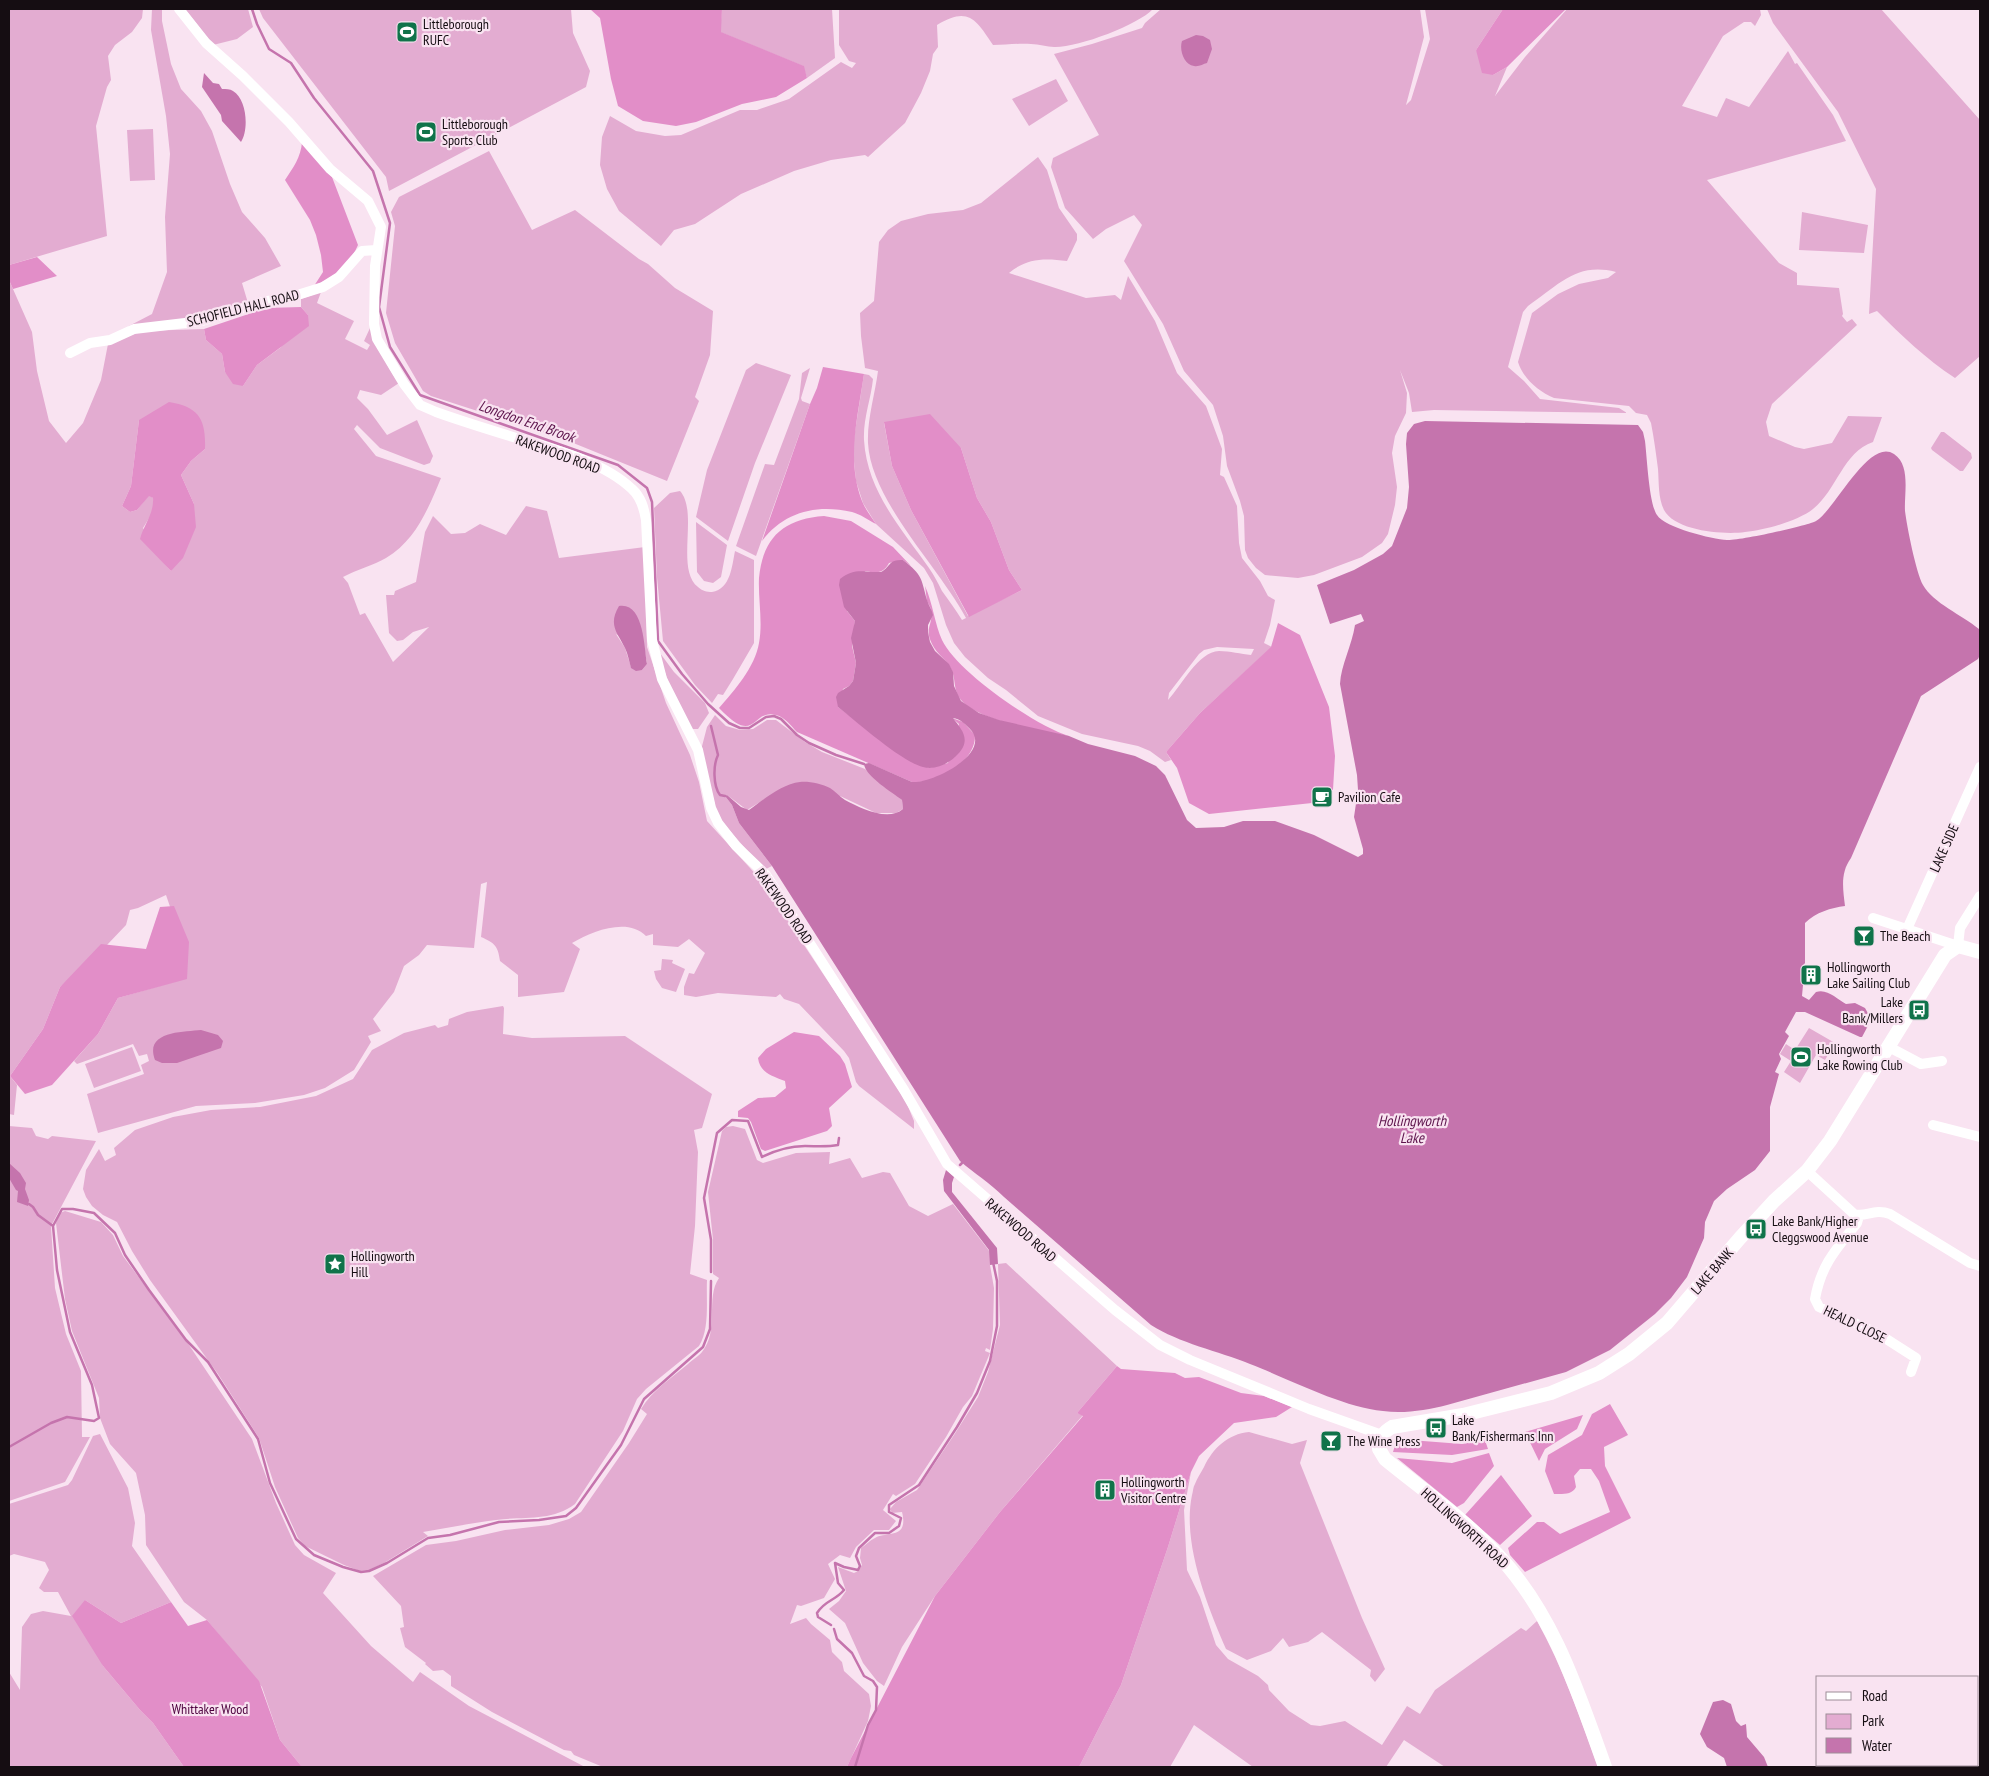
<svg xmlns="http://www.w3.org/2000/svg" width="1989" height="1776" font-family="'PT Sans Narrow',sans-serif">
	<rect width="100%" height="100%" fill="#f9e3f1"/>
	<path fill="#e3acd1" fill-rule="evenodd" d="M 9,9 L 143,9 L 142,18 L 132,32 L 115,45 L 108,56 L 111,80 L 107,87 L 96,126 L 107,236 L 9,265 Z
		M 152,9 L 162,9 L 162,21 L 171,64 L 181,89 L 201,111 L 212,131 L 230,184 L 242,212 L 265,238 L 281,266 L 242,283 L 248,303 L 202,318 L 127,327 L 152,314 L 167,272 L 165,217 L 170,154 L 166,116 L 151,30 Z
		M 185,9 L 248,9 L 253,27 L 237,39 L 213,45 Z
		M 259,9 L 571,9 L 573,33 L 590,71 L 586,87 L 389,191 L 386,177 L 263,18 Z
		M 722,9 L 832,9 L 835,58 L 807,78 L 803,66 L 720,32 Z
		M 839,9 L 1153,9 C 1138,25 1077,48 1054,47 C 1047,47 1039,44 1031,44 C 1019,43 1006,45 993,45 C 976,19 968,6 937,25 L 938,47 L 933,54 L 930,71 L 921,93 L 905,123 L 868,157 L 865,155 L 831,160 L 794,171 L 741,194 L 695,224 L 674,230 L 661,246 L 619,211 L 607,189 L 600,165 L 602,137 L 610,116 L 636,131 L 665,136 L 681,135 L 740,110 L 757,110 L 789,99 L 841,62 L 852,68 L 856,63 L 849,61 L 839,45 Z
		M 1161,9 L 1420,9 L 1424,37 L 1406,105 L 1411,100 L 1430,39 L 1425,9 L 1503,9 L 1476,50 L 1493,75 L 1507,67 L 1495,96 L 1525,57 L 1567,9 L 1760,9 L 1761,15 L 1755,26 L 1751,22 L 1744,22 L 1723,36 L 1682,106 L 1717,117 L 1726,98 L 1749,107 L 1788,51 L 1795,64 L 1797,63 L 1833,115 L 1846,141 L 1707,180 L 1779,263 L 1797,273 L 1797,285 L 1839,288 L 1843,314 L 1842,316 L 1847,322 L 1852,319 L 1857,325 L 1772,404 L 1766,422 L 1769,436 L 1795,447 L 1804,449 L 1832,443 L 1848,416 L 1882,417 L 1873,442 C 1843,452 1837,490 1813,509 C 1798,521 1765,530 1745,532 C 1724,535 1675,531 1664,510 C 1658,498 1659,482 1658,469 C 1656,454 1654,438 1651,423 L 1647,415 L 1636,413 L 1629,406 L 1554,398 C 1538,391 1523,378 1518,362 L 1532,313 L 1558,294 L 1579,284 L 1608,278 L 1616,272 C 1576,262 1559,285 1528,306 L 1523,312 L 1508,367 L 1524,381 L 1540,399 L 1619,408 L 1627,413 L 1434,410 L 1412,412 L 1409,393 L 1400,370 L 1407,393 L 1406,413 L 1395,436 L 1392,453 L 1397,487 L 1395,505 L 1388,534 L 1382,543 L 1362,557 L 1314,575 L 1298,578 L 1265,575 L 1256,568 L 1248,558 L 1245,550 L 1244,516 L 1240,501 L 1227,466 L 1223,436 L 1213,405 L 1184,371 L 1163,324 L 1124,261 L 1142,225 L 1134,215 L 1106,229 L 1093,239 L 1065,208 L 1051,167 L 1053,158 L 1099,135 L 1054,54 L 1092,44 L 1142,28 L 1145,23 Z
		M 1767,9 L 1881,9 L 1980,120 L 1980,356 L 1955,378 C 1926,359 1901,335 1877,311 L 1869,314 L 1876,189 L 1838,112 L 1773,23 Z
		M 1056,79 L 1068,101 L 1029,126 L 1012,99 Z
		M 153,129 L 155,180 L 130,181 L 127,130 Z
		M 489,151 L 532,230 L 575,210 L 639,259 L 648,264 L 675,288 L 713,311 L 710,355 L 695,397 L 699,401 L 667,481 L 561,438 L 431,396 L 423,391 L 395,343 L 386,313 L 395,226 L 391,212 L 399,197 Z
		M 1038,157 L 1047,170 L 1059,208 L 1077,234 L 1077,240 L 1067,261 C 1044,258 1027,258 1009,273 L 1086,298 L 1115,295 L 1121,300 L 1128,276 L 1155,321 L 1177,373 L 1206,406 L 1222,449 L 1220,475 L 1224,477 L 1237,506 L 1239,543 L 1242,558 L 1260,581 L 1268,596 L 1275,600 L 1270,625 L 1264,643 L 1272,647 L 1200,713 L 1166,752 L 1171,760 L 1165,762 L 1150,751 L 1138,746 L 1082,734 L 1038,716 L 1006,690 L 988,678 L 965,657 L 954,643 L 946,625 L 933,583 L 924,568 L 876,524 L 863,503 L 856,481 L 854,461 L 854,438 L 864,374 L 869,375 L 873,379 C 871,399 863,419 864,440 C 867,491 901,528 929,568 C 934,575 938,583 942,591 C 949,601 956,610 962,620 L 966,618 C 939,567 871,501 868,443 C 867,420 875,394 878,371 L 865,368 L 861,336 L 860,313 L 874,301 L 879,242 L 888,230 L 901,221 L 928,214 L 963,210 L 981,203 ZM 884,423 L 961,448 L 977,498 L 991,522 L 1009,570 L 1022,590 L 968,616 L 911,510 L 892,466 ZM 1217,647 L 1254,649 L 1251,655 C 1241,654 1230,651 1219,651 C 1198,652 1182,685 1168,700 L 1169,693 L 1199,654 L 1204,650 Z
		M 1802,212 L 1868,225 L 1864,253 L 1799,250 Z
		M 9,280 L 32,332 L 37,371 L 49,421 L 66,443 L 83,423 L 101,380 L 108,344 L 142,331 L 204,329 L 206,340 L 222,354 L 225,372 L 243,386 L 257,365 L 280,348 L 308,315 L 301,307 L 301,299 L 321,292 L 317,303 L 354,321 L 345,339 L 367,350 L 370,345 L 364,341 L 370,328 C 380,347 386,367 399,383 L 381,395 L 360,390 L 357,398 L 368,409 L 387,435 L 417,420 L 433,456 L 430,463 L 424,465 L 380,448 L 357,425 L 354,429 L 376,456 L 441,478 C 428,509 416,540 386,558 C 374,565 356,570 343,577 L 348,583 L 360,615 L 365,613 L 393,662 L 429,627 L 413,632 L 403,640 L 397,641 L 389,633 L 386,595 L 394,595 L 395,591 L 416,582 L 425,532 L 433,516 L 451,534 L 465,533 L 480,524 L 506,535 L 526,506 L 547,511 L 559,558 L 645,547 L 647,647 L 666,703 L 690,755 L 699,782 L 707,821 L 761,880 L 884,1066 L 907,1104 L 914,1121 L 914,1129 L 859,1086 L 856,1082 L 849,1058 L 844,1051 L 799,1004 L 784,999 L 780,994 L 776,997 L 718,993 L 696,997 L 684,995 L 684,987 L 689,973 L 694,974 L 705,953 L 689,939 L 678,947 L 653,945 L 653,934 L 646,936 C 628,917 592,931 572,943 L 580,949 L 564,992 L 518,997 L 518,975 L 500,961 C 498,946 495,943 481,937 L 487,882 L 481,884 L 474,948 L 427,945 L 419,955 L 404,966 L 394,992 L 373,1019 L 381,1031 L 368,1036 L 371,1042 L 354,1070 L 325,1088 L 304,1095 L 255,1103 L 196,1106 L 98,1133 L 87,1094 L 144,1074 L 141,1065 L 149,1061 L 147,1054 L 139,1056 L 133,1044 L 77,1064 L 74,1061 L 98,1034 L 118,998 L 187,978 L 177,927 L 166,895 L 138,908 L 130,910 L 126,925 L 107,945 L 60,987 L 43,1029 L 10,1076 L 17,1085 L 14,1115 L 9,1114 ZM 139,420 L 205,449 L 191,461 L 181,475 L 194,504 L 171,571 L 162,561 L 143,528 L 154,510 L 153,498 L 149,495 L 137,510 L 130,512 L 122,506 L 131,486 ZM 616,634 L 645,652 L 647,664 L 642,670 L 631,667 L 625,648 Z
		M 756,363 L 791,375 L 755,463 L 728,541 L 696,517 L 707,470 L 746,370 Z
		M 810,368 L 801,398 L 802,401 L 810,404 L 756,556 L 736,546 L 765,464 L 774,465 L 799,399 L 802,373 Z
		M 1941,432 L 1944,432 L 1971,453 L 1972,458 L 1963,471 L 1960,471 L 1932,450 L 1931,448 Z
		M 680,491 C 699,512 675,569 698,587 C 702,591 707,592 712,592 C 731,589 732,565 735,551 L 754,560 L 754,643 L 733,679 L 723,695 L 718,694 L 712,703 L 695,685 L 663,641 L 657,577 L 654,508 L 670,493 Z
		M 696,522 L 727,545 L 721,577 L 713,583 L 704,581 L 697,572 Z
		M 657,649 L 674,672 L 705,703 L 709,713 L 698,729 L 692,729 L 669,684 Z
		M 715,715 L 726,726 L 740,730 L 753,729 L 767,720 L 776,720 L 805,742 L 822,752 L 865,769 L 902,800 L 903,809 L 896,813 L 876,813 L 840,796 L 778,791 L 747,810 L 727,795 L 725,796 L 732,805 L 739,823 L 772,866 L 764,870 L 718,817 L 701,750 L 707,727 Z
		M 662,959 L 673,960 L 672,963 L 685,969 L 676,992 L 662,988 L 656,979 L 654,971 L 661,970 Z
		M 503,1006 L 504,1008 L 503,1034 L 532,1038 L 625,1036 L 712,1094 L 702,1128 L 694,1130 L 698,1152 L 695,1226 L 690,1274 L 707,1280 C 706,1300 710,1329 699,1346 L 646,1389 L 637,1399 L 623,1431 L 575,1504 C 551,1522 525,1516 496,1520 C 472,1523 447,1528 423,1532 L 428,1536 L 384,1563 L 369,1570 L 360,1571 L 344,1565 L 305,1546 L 298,1538 L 275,1487 L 259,1438 L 218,1374 L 150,1280 L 132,1251 L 117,1222 L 103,1215 L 92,1206 L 86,1197 L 83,1189 L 86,1170 L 99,1149 L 105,1161 L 116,1155 L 114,1148 L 135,1130 L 173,1117 L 211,1110 L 260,1107 L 316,1096 L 353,1079 L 372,1050 L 404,1033 L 435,1025 L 438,1028 L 448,1025 L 449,1019 L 467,1012 Z
		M 1809,1028 L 1835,1043 L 1825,1060 L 1816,1055 L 1800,1083 L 1784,1072 L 1791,1061 L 1780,1054 L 1786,1044 L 1795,1050 Z
		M 132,1047 L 141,1071 L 94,1088 L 85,1064 Z
		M 9,1126 L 32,1128 L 36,1136 L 48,1139 L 52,1136 L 96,1141 L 51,1226 L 55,1288 L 66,1334 L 81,1371 L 82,1437 L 90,1437 L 65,1482 L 9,1501 Z
		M 733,1126 L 745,1129 L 757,1160 L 763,1163 L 796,1153 L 830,1152 L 829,1164 L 850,1158 L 862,1178 L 883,1172 L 890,1173 L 909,1206 L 928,1216 L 953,1204 L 990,1252 L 990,1265 L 994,1288 L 993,1329 L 990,1350 L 986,1348 L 985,1351 L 990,1353 L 972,1396 L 963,1407 L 946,1437 L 915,1484 L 896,1496 L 893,1494 L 883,1510 L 896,1521 L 889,1530 L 874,1530 L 856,1547 L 850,1558 L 840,1555 L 828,1564 L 835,1579 L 824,1598 L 801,1606 L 797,1605 L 790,1624 L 806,1618 L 811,1624 L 830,1640 L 832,1652 L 842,1662 L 844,1671 L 869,1694 L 871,1706 L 868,1721 L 847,1767 L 603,1767 L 574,1755 L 571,1751 L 564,1750 L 492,1712 L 451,1686 L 451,1676 L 443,1670 L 433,1671 L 425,1664 L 426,1663 L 405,1647 L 400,1628 L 404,1627 L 401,1606 L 373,1576 L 426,1545 L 456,1541 L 505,1530 L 549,1525 L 569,1519 L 581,1512 L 629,1443 L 647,1414 L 641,1409 C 652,1391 671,1378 688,1364 C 692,1360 699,1356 702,1352 C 720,1330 705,1298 719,1278 L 713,1274 L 713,1240 L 708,1192 L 722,1131 L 726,1127 Z
		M 65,1211 L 101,1222 L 113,1235 L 123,1256 L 189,1345 L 252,1439 L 276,1503 L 295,1545 L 304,1555 L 336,1573 L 323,1593 L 371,1646 L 413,1682 L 420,1672 L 469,1706 L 585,1767 L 302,1767 L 280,1740 L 262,1687 L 207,1620 L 184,1602 L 146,1545 L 145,1515 L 136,1473 L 110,1444 L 100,1418 L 99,1398 L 72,1331 L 65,1299 L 56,1223 L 60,1213 Z
		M 1006,1263 L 1117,1366 L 1077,1413 L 1083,1415 L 1000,1512 L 935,1596 L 902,1647 L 884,1686 L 877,1681 L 863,1663 L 845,1623 L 829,1609 L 839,1601 L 846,1591 L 838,1567 L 854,1573 L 858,1571 L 862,1565 L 860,1558 L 861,1548 C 866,1545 870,1540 875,1538 C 886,1531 909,1540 902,1512 L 892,1513 L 890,1509 L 896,1502 L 917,1490 L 954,1435 L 978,1397 L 988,1372 L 1000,1325 L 998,1264 Z
		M 1249,1432 L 1292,1444 L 1307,1440 L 1300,1463 L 1362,1618 L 1385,1669 L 1375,1682 L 1370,1676 L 1371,1670 L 1322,1632 L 1308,1642 L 1289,1647 L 1283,1638 L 1271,1651 L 1247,1660 L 1226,1649 C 1207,1605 1182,1543 1192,1495 C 1193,1492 1193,1487 1195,1484 C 1197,1478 1201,1473 1204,1467 C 1213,1448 1228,1434 1249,1432 Z
		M 100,1434 L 128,1488 L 135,1523 L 132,1546 L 171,1602 L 121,1623 L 85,1600 L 103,1666 L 140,1710 L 153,1723 L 184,1767 L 9,1767 L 9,1672 L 20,1690 L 22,1627 L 31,1614 L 43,1611 L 71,1616 L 58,1592 L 44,1592 L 39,1588 L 49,1570 L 45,1562 L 14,1554 L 9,1556 L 9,1504 L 68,1485 L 72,1480 L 93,1436 Z
		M 1191,1472 L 1184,1510 L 1187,1570 L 1200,1597 L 1216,1645 L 1228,1659 L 1258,1676 L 1268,1685 L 1269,1690 L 1289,1711 L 1311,1725 L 1320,1726 L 1345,1721 L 1382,1745 L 1407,1706 L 1420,1714 L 1435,1690 L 1521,1628 L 1526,1631 L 1537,1621 C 1563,1668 1580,1717 1598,1767 L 1445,1767 L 1404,1740 L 1386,1767 L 1253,1767 L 1194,1725 L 1170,1767 L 1079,1767 L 1121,1685 L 1168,1547 Z"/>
	<path fill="#e28ec8" d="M 590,9 L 722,9 L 721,32 L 804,66 L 807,78 L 776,97 L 742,104 L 696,122 L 676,126 L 643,121 L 618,106 L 611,79 L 600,18 Z
		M 1503,9 L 1566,9 L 1507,67 L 1493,75 L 1482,73 L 1476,50 Z
		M 302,142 L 332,177 L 358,245 C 349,266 334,277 314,286 L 323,272 L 321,255 L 316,235 L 310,220 L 285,180 C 293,168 301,157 302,142 Z
		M 37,257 L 57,276 L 13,289 L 9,280 L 9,265 Z
		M 301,307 L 308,315 L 309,326 L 257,365 L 243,386 L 233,384 L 225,372 L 222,354 L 206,340 L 204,329 L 266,308 Z
		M 823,367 L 864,374 C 858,416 846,460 862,501 C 865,509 871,516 876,524 C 868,520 860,514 852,512 C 816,504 784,512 762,541 L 810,404 L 817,388 Z
		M 169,402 C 199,407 206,419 205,449 L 191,461 L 181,475 L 194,504 L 196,527 L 183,558 L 171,571 L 140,539 C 144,524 154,514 153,498 L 149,496 L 137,510 L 130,512 L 122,506 L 131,486 L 139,420 Z
		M 930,414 L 961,448 L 977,498 L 991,522 L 1009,570 L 1022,590 L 969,617 L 911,510 L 892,466 L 884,422 Z
		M 824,516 L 851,521 L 893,547 L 911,566 L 903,560 L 889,563 C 883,574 877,573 865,571 L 847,611 L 855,621 L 852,646 L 856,663 L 853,681 L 849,686 L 843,689 L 838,707 L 907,759 L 929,768 L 948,763 L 959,724 L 952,718 L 963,722 L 975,735 C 976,763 936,784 912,782 L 797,732 C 791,726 785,717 776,715 C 751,708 757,748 719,708 C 734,691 755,667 759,643 C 763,622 758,599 759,578 C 763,537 784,519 824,516 Z
		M 925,586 C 933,604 935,625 942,640 C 957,672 1036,726 1069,736 C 1043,731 978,721 961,700 C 953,690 956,681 952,671 C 948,660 937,655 932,644 C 924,628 933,626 931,612 C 931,607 929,605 927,601 C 926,596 926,591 925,586 Z
		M 1278,623 L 1300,635 L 1329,707 L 1335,756 L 1333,790 L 1316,787 L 1312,803 L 1209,814 L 1189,803 L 1177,768 L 1166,752 L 1200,713 L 1271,647 Z
		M 174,906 L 189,942 L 187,979 L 118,998 L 98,1034 L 52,1085 L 25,1094 L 10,1076 L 43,1029 L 60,987 L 101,944 L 146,949 L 160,907 Z
		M 794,1032 L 819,1036 L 840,1056 L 845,1064 L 852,1087 L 829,1108 L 832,1126 L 827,1131 L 765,1151 L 761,1149 L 751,1122 L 748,1118 L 738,1117 L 738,1111 L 758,1098 L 775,1097 L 786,1088 L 785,1081 C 772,1076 760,1073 758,1058 L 766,1049 Z
		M 1117,1366 L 1121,1369 L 1175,1373 L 1185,1378 L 1199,1377 L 1241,1393 L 1264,1396 L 1292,1407 L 1276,1417 L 1234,1423 L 1199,1456 L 1191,1472 L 1168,1547 L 1121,1685 L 1079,1767 L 847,1767 L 851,1758 L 935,1596 L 1000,1512 L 1083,1416 L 1077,1413 Z
		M 1610,1404 L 1628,1435 L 1604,1447 L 1605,1466 L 1631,1518 L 1525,1572 L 1510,1555 L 1508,1548 L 1537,1522 L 1544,1522 L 1560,1534 L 1610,1512 L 1599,1481 L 1591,1469 L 1580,1469 L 1574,1476 L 1576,1487 C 1572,1495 1563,1494 1554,1494 L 1545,1471 L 1548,1455 L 1582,1435 L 1592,1414 Z
		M 1583,1415 L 1577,1429 L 1545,1449 L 1539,1461 L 1525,1432 Z
		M 1397,1439 L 1462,1444 L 1485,1440 L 1488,1449 L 1452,1455 L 1393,1452 Z
		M 1489,1453 L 1494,1466 L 1464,1503 L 1457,1507 L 1397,1458 L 1452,1463 Z
		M 1501,1475 L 1532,1516 L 1500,1545 L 1465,1515 Z
		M 85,1600 L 121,1623 L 171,1602 L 188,1626 L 207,1620 L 259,1681 L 280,1740 L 302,1767 L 184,1767 L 153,1723 L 140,1710 L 103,1666 L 72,1616 Z"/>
	<path fill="#c574ad" d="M 1196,35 L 1203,36 L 1210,40 L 1212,49 L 1207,63 C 1203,64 1199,67 1194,66 C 1184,65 1179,50 1182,41 Z
		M 204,73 L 213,83 L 219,84 L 222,89 C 226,89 230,89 233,91 C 247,99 249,130 241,142 L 222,121 L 221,115 L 202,87 Z
		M 1425,421 L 1638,425 L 1643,432 L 1645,441 C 1647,457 1649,504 1657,515 C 1665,528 1712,539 1727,540 C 1738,541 1807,526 1816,521 C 1835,510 1869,437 1894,454 C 1911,465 1904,494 1905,511 C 1907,527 1916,572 1923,585 C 1933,603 1962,615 1979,629 L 1980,655 L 1978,659 L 1921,696 L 1851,858 C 1840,873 1843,889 1845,906 C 1831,908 1816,912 1805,923 L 1805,963 L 1801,969 L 1804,974 L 1802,996 L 1809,1000 L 1816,992 C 1827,988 1837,999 1846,1004 L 1855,1003 L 1865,1008 L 1870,1017 L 1870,1022 L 1862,1037 L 1860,1037 L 1805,1012 L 1796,1012 L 1785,1032 L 1789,1036 L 1779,1054 L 1781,1059 L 1775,1072 L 1779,1074 L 1770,1107 L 1770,1151 L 1755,1170 L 1727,1189 L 1714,1201 L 1705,1222 L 1704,1238 L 1687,1277 L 1671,1298 L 1655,1314 L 1610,1350 L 1566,1372 L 1447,1405 C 1427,1410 1404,1414 1383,1411 C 1342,1407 1289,1379 1250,1364 C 1218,1351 1179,1343 1151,1325 L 1004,1197 C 989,1182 975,1174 960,1161 L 772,866 L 739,823 L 732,805 L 725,796 L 727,795 L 741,807 L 749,810 C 763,800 782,784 800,782 C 809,781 822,784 830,788 C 835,791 840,797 845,800 C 860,808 888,822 903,809 L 902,800 C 893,793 865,776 864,764 L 869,763 L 912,782 C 932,784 995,752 969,728 C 964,723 960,719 953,718 C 961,729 972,739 958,754 C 950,763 935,771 923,767 C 902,762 857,722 838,707 L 836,697 L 838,693 L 849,686 L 853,681 L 856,663 L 851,638 L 855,621 L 844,607 L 839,585 L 840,579 C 856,567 863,573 881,572 C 892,566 887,560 903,560 C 923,575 921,579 927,600 C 929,606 932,610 933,615 L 928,625 L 928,632 L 930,642 L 935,651 L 949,664 L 953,672 L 954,686 L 961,701 L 979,713 L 999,720 L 1069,736 L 1088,744 L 1135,756 L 1156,766 L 1165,775 L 1187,820 L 1196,828 L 1224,827 L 1243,821 L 1275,821 L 1314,835 L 1358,857 L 1363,854 L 1363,849 L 1354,817 L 1358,790 L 1357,775 L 1340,684 C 1341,665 1352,645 1355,625 L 1364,621 L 1361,614 L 1330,624 L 1317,585 L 1354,570 L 1383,554 L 1392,546 L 1407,508 L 1409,487 L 1406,444 L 1407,433 L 1414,424 Z
		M 619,606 C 644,602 644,647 647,664 L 642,670 L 636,671 L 631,668 C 629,661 628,654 625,648 C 617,632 608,625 619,606 Z
		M 201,1030 L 218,1035 L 223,1041 L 221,1048 L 177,1063 L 162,1063 L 155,1060 C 144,1031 183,1032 201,1030 Z
		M 9,1163 L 20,1173 L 26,1183 L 25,1189 L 29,1200 L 28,1206 L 17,1202 L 18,1191 L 16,1190 L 9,1178 Z
		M 946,1170 L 954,1177 L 952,1183 L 952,1192 L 997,1248 L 998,1264 L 990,1265 L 989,1250 L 944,1191 L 943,1180 Z
		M 1723,1700 L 1731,1704 L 1736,1721 L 1741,1726 L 1746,1724 L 1747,1737 L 1764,1757 L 1768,1767 L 1727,1767 L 1724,1758 L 1707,1747 L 1700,1734 L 1713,1702 Z"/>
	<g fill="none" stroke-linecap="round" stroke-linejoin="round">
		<path stroke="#c574ad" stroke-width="2.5" d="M 252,9 L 257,24 L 269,49 L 291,63 L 314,98 L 373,171 L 390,223 L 379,307 L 390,347 L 420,395 L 618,465 L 647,488 L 652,502 L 658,641 L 682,674 L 708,704 L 729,723 L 740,728 L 749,728 L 766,717 L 774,716 L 781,719 L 797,735 L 809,743 L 836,755 L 864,764
			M 711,726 L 718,755 C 713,765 713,786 720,795 L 725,796
			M 960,1165 L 962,1163
			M 29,1204 L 33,1207 L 38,1215 L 53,1226
			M 711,1272 L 711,1240 L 704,1198 L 717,1133 L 732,1120 L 748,1121 L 762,1157 C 776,1150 789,1146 805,1146 C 817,1146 827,1147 838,1145 L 839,1138
			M 9,1447 L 51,1423 L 67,1417 L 94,1421 L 99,1418 L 92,1385 L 70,1332 L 57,1270 L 53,1226 L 62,1209 L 73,1209 L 94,1213 L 115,1233 L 125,1255 L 149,1290 L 186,1340 L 208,1362 L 258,1439 L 270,1483 L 296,1539 L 314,1555 L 343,1567 L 361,1572 L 369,1571 L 387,1563 L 428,1538 L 450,1535 L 499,1522 L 539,1520 L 566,1516 L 576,1508 L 621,1445 L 644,1399 L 703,1347 L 710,1329 L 711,1281
			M 831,1625 L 818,1617 L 817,1613 C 825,1600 835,1601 844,1590 L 838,1583 L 835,1563 L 844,1567 L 858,1570 L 860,1566 L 856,1556 L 859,1548 L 875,1533 L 889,1533 L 899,1526 L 901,1518 L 889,1512 L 889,1505 L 919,1485 L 957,1427 L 977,1393 L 990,1361 L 997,1326 L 997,1281 L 993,1262
			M 834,1629 L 837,1639 L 852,1653 L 864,1676 L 873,1681 L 877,1687 L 876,1710 L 868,1725 L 855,1767"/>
		<path stroke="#fff" stroke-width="10" d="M 179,9 L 206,43 L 243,76 L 289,122 L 330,169 L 368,201 L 381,227 L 375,266 L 374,324 L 377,339 L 404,384 L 420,405 L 436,412 C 461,421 487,429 513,437 C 550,448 603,461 632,489 C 641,497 644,508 646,520 L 652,640 L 662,679 L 698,750 L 711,808 L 718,823 L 736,846 L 766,875 L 904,1090 L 947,1164 L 1115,1310 L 1160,1345 L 1190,1360 L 1309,1409 L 1382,1435
			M 70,353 L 90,343 L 110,340 L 134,329 L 202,321 L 262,302 L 291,297 L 323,287 L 339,277 L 362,251 L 376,250
			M 1873,918 L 1958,946 L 1960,928 L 1980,896
			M 1907,929 L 1980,767
			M 1889,1047 L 1921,1064 L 1942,1061
			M 1933,1125 L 1980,1137
			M 1807,1171 L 1854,1214 C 1865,1218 1874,1208 1890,1214 L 1970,1263 L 1980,1266
			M 1859,1216 L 1857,1223 C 1836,1249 1821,1265 1815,1299 L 1819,1307 L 1877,1333 L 1916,1358 L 1911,1372"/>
		<path stroke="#fff" stroke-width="14" d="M 1605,1767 C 1578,1692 1554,1615 1498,1555 C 1464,1519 1423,1490 1385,1459 L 1379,1449 C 1379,1438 1383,1432 1392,1427 L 1463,1415 L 1551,1393 L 1599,1373 L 1629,1354 L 1667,1323 L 1740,1238 L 1774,1201 L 1807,1171 L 1830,1141 L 1945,955 L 1958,946 L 1980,952"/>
	</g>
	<defs>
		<g id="stadium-square" transform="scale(1.125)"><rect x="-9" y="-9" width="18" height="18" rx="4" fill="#10734a" stroke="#f9e3f1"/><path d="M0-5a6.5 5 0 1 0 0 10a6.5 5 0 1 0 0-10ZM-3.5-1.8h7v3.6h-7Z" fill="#fff"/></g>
		<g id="cafe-square" transform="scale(1.125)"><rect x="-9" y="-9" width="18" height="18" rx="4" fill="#10734a" stroke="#f9e3f1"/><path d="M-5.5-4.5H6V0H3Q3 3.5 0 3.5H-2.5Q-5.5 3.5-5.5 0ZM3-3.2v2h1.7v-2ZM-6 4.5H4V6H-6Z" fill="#fff"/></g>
		<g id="bar-square" transform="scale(1.125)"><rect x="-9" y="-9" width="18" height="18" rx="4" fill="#10734a" stroke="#f9e3f1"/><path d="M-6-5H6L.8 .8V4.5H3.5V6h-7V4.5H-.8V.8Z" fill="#fff"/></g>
		<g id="building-square" transform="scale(1.125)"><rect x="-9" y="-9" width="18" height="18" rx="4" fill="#10734a" stroke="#f9e3f1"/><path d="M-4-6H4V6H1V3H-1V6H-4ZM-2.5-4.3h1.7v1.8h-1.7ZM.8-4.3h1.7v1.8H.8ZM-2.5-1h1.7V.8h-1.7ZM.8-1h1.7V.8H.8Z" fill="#fff"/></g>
		<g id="bus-square" transform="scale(1.125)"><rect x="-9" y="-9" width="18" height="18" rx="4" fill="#10734a" stroke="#f9e3f1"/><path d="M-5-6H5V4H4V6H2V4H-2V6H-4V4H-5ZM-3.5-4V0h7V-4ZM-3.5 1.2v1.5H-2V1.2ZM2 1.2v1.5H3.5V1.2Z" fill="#fff"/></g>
		<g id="sight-square" transform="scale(1.125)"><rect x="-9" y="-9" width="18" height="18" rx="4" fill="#10734a" stroke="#f9e3f1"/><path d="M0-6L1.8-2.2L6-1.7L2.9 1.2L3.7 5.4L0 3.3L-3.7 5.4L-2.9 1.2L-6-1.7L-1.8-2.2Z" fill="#fff"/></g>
	</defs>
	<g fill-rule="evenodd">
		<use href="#stadium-square" x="407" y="32"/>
		<use href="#stadium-square" x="426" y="132"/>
		<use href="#cafe-square" x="1322" y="797"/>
		<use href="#bar-square" x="1864" y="936"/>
		<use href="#building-square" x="1811" y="975"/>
		<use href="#bus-square" x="1919" y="1010"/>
		<use href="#stadium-square" x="1801" y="1057"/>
		<use href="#bus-square" x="1756" y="1229"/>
		<use href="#sight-square" x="335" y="1264"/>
		<use href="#bus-square" x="1436" y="1428"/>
		<use href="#bar-square" x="1331" y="1441"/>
		<use href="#building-square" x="1105" y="1490"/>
	</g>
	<g text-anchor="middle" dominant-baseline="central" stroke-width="4.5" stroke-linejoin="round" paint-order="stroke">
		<g font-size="14" fill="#150d12" stroke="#f9e3f1" text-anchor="start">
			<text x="423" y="24">Littleborough<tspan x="423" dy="16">RUFC</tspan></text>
			<text x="442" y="124">Littleborough<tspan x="442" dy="16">Sports Club</tspan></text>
			<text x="1338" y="797">Pavilion Cafe</text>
			<text x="1880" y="936">The Beach</text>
			<text x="1827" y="967">Hollingworth<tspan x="1827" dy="16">Lake Sailing Club</tspan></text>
			<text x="1903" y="1002" text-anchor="end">Lake<tspan x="1903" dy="16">Bank/Millers</tspan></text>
			<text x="1817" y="1049">Hollingworth<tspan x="1817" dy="16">Lake Rowing Club</tspan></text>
			<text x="1772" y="1221">Lake Bank/Higher<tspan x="1772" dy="16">Cleggswood Avenue</tspan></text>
			<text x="351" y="1256">Hollingworth<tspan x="351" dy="16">Hill</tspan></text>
			<text x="1452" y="1420">Lake<tspan x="1452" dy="16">Bank/Fishermans Inn</tspan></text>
			<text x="1347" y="1441">The Wine Press</text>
			<text x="1121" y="1482">Hollingworth<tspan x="1121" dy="16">Visitor Centre</tspan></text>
		</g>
		<g font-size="14" fill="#150d12" stroke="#f9e3f1">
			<text transform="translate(243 308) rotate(-14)">SCHOFIELD HALL ROAD</text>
			<text transform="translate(558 454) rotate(20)">RAKEWOOD ROAD</text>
			<text transform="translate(1944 848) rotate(-66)">LAKE SIDE</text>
			<text transform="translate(784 906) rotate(55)">RAKEWOOD ROAD</text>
			<text transform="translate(1021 1230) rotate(41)">RAKEWOOD ROAD</text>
			<text transform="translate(1712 1271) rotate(-49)">LAKE BANK</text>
			<text transform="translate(1855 1324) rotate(26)">HEALD CLOSE</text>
			<text transform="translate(1465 1528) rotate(42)">HOLLINGWORTH ROAD</text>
		</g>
		<g font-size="14" fill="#4c003d" stroke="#f9e3f1">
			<text x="210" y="1709">Whittaker Wood</text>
		</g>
		<g font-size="15" font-style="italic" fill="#5e154d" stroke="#f9e3f1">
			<text transform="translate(527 421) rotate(19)">Longdon End Brook</text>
			<text x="1412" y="1120">Hollingworth<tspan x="1412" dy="17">Lake</tspan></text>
		</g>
	</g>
	<rect width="1989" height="1776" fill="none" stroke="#150d12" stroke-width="20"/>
	<rect x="1816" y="1676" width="162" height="90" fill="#f9e3f1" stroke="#9e8d98"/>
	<rect x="1826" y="1692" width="25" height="8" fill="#ffffff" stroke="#9e8d98"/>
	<text x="1862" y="1701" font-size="15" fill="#150d12">Road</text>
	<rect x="1826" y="1714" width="25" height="15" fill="#e3acd1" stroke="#9e8d98"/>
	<text x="1862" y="1726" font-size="15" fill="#150d12">Park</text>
	<rect x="1826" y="1738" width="25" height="15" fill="#c574ad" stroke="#9e8d98"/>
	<text x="1862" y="1751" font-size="15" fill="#150d12">Water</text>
</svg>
